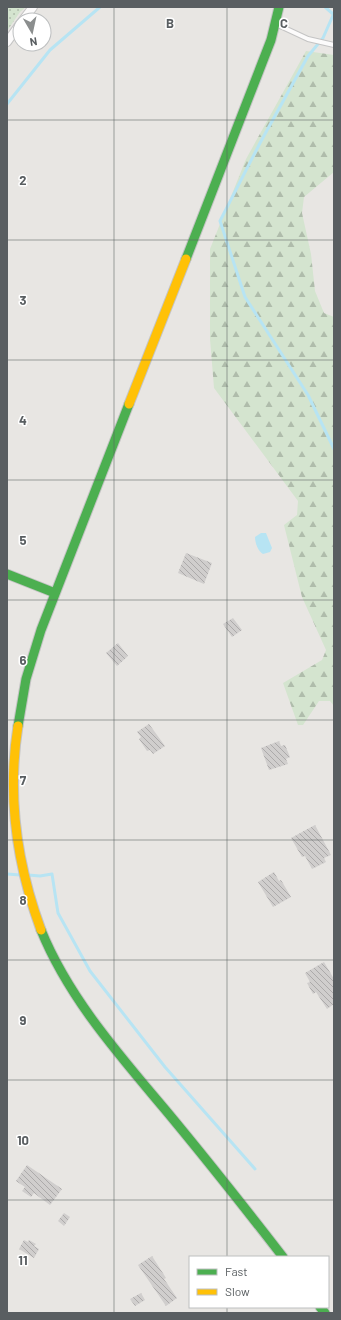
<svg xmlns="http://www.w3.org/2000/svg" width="341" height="1320" font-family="Barlow,sans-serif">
	<defs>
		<pattern id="grass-dots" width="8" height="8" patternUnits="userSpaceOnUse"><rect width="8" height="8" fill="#d4e4cf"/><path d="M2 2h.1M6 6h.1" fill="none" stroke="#afbcab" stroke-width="1.8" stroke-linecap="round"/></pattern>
		<pattern id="forest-firs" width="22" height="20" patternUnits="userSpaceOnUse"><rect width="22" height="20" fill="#d4e4cf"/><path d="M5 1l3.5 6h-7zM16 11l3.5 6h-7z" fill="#afbcab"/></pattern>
		<pattern id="building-back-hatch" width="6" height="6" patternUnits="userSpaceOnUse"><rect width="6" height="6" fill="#d0cecd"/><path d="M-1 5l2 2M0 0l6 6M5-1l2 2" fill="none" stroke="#acaaaa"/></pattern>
	</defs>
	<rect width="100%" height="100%" fill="#e8e6e3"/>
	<path fill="url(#grass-dots)" d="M 7,7 L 26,7 L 20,12 L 7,31 Z"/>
	<path fill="url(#forest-firs)" d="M 306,51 L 334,55 L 334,172 L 304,197 L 302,213 L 311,254 L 315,291 L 324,313 L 334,317 L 334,706 L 330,701 L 319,701 L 303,725 L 298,725 L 283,683 L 322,660 L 326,650 L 302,597 L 284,525 L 297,515 L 298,501 L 214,388 L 210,339 L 210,249 L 246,159 Z"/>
	<path fill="#b7e4f3" d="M 261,533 L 266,533 L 272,548 L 270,552 L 263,554 C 258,551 255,543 255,537 Z"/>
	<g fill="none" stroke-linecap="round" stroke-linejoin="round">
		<path stroke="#b7e4f3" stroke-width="3" d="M 325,7 L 333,14
			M 334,13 L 323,38 L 308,56 L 260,143 L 220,221 L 245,297 L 308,395 L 334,449
			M 7,104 L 50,50 L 100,7
			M 7,874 L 20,875
			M 28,875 L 40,876 L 52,874 L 58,913 L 90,971 L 165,1067 L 255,1169"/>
	</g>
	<path fill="url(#building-back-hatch)" d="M 186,553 L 212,563 L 204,584 L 178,573 Z
		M 233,618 L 242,630 L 232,637 L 223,624 Z
		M 118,643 L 128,656 L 117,666 L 106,653 Z
		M 149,724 L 165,746 L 153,754 L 150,750 L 147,751 L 139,739 L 141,737 L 137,732 Z
		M 279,741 L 281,746 L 285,745 L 290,757 L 286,759 L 288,764 L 269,770 L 261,748 Z
		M 315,825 L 331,855 L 324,858 L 326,862 L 312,869 L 305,856 L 302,857 L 291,838 Z
		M 274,872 L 279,881 L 281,880 L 291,897 L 273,907 L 258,882 Z
		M 324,962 L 334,979 L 334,1004 L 327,1009 L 316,992 L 313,994 L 307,983 L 310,982 L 305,973 Z
		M 27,1165 L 62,1189 L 50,1205 L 34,1193 L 31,1197 L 22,1191 L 25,1187 L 16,1181 Z
		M 64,1213 L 70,1217 L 64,1226 L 58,1221 Z
		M 24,1240 L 28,1242 L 29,1240 L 36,1244 L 34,1246 L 39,1249 L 34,1258 L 19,1249 Z
		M 152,1256 L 166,1278 L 164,1279 L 177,1298 L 166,1306 L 138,1265 Z
		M 141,1293 L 145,1300 L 135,1306 L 130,1299 Z"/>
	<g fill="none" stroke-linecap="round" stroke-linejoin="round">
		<g stroke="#c4c4c4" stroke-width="6">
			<path id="lane" d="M 278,25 L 308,39 L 334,45"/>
		</g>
		<g stroke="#c4c4c4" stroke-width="10">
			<path id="street" d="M 23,20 L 33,7
				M 7,42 L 20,24"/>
		</g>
		<g stroke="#c4c4c4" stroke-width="11">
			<path id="fast" d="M 186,259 L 271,40 L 279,7
				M 7,574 L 55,593
				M 18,726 L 26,679 L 41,630 L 129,404
				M 41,930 C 69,999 121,1057 168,1113 C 207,1160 245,1208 283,1257
				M 320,1307 L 325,1313"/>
		</g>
		<g stroke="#c4c4c4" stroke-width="11">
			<path id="slow" d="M 129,404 L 186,259
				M 18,726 C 7,795 17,865 41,930"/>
		</g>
		<use href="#lane" stroke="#fcfbfb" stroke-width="4"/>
		<use href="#street" stroke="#fcfbfb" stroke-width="8"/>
		<use href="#fast" stroke="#4caf50" stroke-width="9"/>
		<use href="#slow" stroke="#ffc107" stroke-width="9"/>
	</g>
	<path fill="none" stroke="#595e61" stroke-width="1" stroke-opacity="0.55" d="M 114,7 L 114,1313M 227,7 L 227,1257M 7,120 L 334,120M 7,240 L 334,240M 7,360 L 334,360M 7,480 L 334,480M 7,600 L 334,600M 7,720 L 334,720M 7,840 L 334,840M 7,960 L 334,960M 7,1080 L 334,1080M 7,1200 L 334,1200M 227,1307 L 227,1313"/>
	<g font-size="13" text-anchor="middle" font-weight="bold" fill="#595e61" stroke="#fff" stroke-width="3" stroke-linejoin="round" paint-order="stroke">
		<text x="170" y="28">B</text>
		<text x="284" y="28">C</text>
		<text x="23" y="185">2</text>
		<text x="23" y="305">3</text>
		<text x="23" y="425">4</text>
		<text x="23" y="545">5</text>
		<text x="23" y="665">6</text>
		<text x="23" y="785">7</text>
		<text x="23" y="905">8</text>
		<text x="23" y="1025">9</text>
		<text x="23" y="1145">10</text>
		<text x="23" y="1265">11</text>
	</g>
	<rect width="341" height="1320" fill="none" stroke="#595e61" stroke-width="16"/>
	<rect x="189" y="1256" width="140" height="52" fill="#ffffff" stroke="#bdbfc0"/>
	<rect x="197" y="1269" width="20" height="6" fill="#4caf50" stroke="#bdbfc0"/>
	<text x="225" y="1276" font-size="12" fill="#595e61">Fast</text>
	<rect x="197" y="1289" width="20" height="6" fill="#ffc107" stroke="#bdbfc0"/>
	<text x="225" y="1296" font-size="12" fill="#595e61">Slow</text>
	<g transform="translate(32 32) rotate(171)"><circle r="19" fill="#ffffff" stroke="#bdbfc0"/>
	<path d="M0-3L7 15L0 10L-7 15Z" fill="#8b8e8e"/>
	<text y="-6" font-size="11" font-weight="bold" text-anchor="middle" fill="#595e61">N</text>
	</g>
</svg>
